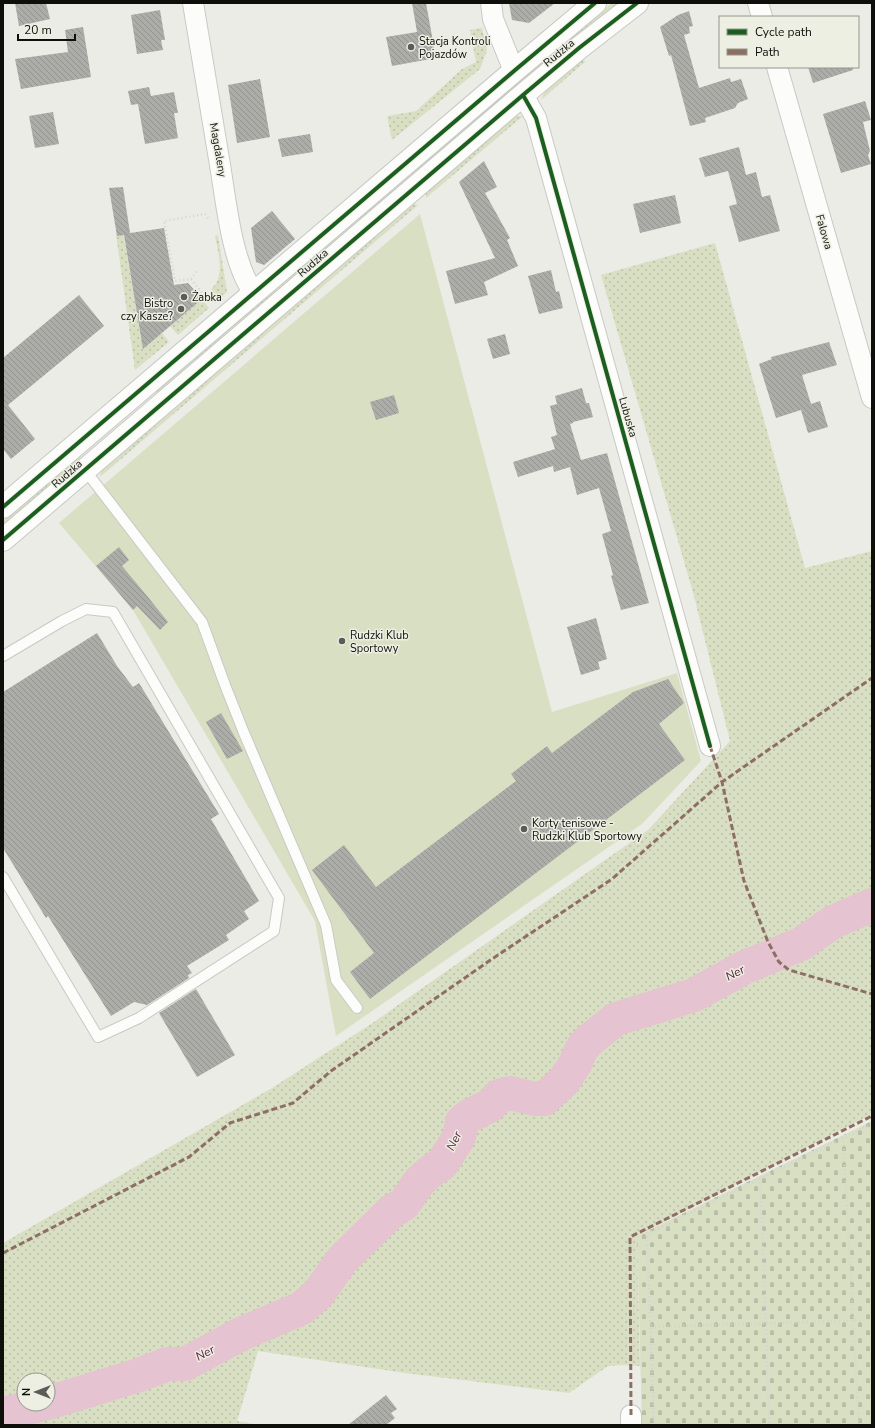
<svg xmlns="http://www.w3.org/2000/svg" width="875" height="1428" font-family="'Nunito Sans',sans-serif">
	<defs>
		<pattern id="grass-dots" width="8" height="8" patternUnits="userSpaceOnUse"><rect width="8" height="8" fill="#d9dfc3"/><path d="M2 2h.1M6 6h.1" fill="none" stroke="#b9bea6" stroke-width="1.8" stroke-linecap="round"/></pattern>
		<pattern id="cemetery-stones" width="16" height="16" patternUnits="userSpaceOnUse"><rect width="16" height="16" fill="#d9dfc3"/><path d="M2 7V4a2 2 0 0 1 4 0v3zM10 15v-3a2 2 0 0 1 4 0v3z" fill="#b9bea6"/></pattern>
		<pattern id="building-back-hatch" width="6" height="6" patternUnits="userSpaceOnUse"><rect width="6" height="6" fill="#acada8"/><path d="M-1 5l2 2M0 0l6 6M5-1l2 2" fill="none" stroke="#93948f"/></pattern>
	</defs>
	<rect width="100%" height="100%" fill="#ebece6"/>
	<path fill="url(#grass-dots)" fill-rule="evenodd" d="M 612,3 L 620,3 L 158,394 L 156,390 L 568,37 Z
		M 482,28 L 487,50 L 480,69 L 392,140 L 387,116 L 416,111 L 462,69 L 476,62 L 470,30 Z
		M 581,60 L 586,61 L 541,100 L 545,90 Z
		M 515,116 L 523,116 L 426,198 L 426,192 Z
		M 412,204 L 418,205 L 100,477 L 101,471 Z
		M 123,232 L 143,348 L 162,333 L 169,342 L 135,370 L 116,234 Z
		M 218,235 L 227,292 L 215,303 L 212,300 L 217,296 L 211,289 C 226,277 218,252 215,236 Z
		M 715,243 L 805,568 L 872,551 L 872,1114 L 637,1236 L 640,1366 L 622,1365 L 608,1366 L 569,1393 L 405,1373 L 258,1351 L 237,1421 L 259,1425 L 3,1425 L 3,1243 L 272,1088 L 371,1024 L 648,830 L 730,741 L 694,596 L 601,275 ZM 24,1380 L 48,1380 L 48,1404 L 24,1404 Z
		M 202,299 L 209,308 L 178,335 L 170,326 Z
		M 79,456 L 82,459 L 3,527 L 3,521 Z"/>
	<path fill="url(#cemetery-stones)" d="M 872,1121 L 872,1425 L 642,1425 L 637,1236 Z"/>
	<path fill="#d9dfc3" d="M 420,214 L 552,712 L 677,673 L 701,761 L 642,824 L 336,1036 L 315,921 L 133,610 L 59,523 Z"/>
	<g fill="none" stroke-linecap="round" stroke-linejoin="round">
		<path stroke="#e5c3d1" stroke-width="34" d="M 48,1403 L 136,1376 L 168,1364 L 185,1364 L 241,1334 L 302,1308 L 319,1293 L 342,1260 L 392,1211 L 404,1204 L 419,1182 L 431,1171 L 442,1164 L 459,1137 L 462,1122 L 469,1116 L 491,1105 L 499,1096 L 510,1093 L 535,1099 L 544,1099 L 564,1081 L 575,1064 L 581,1050 L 587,1042 L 616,1019 L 694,995 L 745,967 L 801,944 L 833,922 L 872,905
			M 3,1414 L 43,1404"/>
	</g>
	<path fill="url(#building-back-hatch)" d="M 15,3 L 46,3 L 50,19 L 19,26 Z
		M 412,3 L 426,3 L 436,58 L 392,66 L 386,37 L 417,32 Z
		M 509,3 L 555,3 L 529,23 L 512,20 Z
		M 160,10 L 165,40 L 161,40 L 163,50 L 137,54 L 131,15 Z
		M 689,11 L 693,26 L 689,27 L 690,33 L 684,35 L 699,88 L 730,78 L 731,82 L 741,79 L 748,99 L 738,103 L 735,108 L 705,118 L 706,122 L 690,126 L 671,55 L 669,56 L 660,27 L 678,15 Z
		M 83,27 L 91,77 L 21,89 L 15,59 L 68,52 L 65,30 Z
		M 808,67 L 853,67 L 853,70 L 813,83 Z
		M 260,79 L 270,137 L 237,143 L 228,85 Z
		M 149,87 L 151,96 L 174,92 L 178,113 L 174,113 L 178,138 L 145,144 L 138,104 L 131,105 L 128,91 Z
		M 865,101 L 871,120 L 863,122 L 870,151 L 868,155 L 871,164 L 841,173 L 823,114 Z
		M 53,112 L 59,144 L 35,148 L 29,116 Z
		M 310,134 L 313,152 L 282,157 L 278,139 Z
		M 739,147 L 746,175 L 756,172 L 762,197 L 770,195 L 780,231 L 739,242 L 729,206 L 737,204 L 728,171 L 705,177 L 699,158 Z
		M 484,161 L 497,187 L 485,193 L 510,238 L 507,240 L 518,266 L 484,282 L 488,295 L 455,304 L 446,271 L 495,258 L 459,182 Z
		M 123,187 L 130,233 L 164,228 L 174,285 L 188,283 L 202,299 L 143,349 L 124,235 L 117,236 L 109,188 Z
		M 675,195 L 681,223 L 640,233 L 633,204 Z
		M 272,211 L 295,239 L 264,265 L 256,262 L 251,228 Z
		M 551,270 L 556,292 L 559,291 L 563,308 L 539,314 L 528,276 Z
		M 79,295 L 104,326 L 8,405 L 35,439 L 11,459 L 3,449 L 3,358 Z
		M 505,334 L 510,354 L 493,359 L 487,339 Z
		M 829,342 L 837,365 L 802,375 L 811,404 L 820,401 L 828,427 L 808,433 L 801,410 L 776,418 L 759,364 L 772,359 L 771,357 Z
		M 582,388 L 586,403 L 589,403 L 593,417 L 573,422 L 573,423 L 570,424 L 581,460 L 607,453 L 649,603 L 621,610 L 611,576 L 613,575 L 602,534 L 611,531 L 599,488 L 577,495 L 570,467 L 554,472 L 553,466 L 518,477 L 513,462 L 555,449 L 551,437 L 557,435 L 550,406 L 557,404 L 555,396 Z
		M 394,395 L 399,413 L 376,420 L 370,402 Z
		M 119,547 L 129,560 L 122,566 L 148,597 L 168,622 L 160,630 L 137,606 L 133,610 L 96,566 Z
		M 596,618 L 607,659 L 598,662 L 600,669 L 581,675 L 567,627 Z
		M 97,633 L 117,666 L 133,687 L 139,683 L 219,814 L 211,819 L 259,901 L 244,911 L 249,919 L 226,935 L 229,940 L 187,966 L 192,973 L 188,975 L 189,978 L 147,1005 L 134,1002 L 111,1016 L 48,916 L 46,918 L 3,848 L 3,692 Z
		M 668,679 L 684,703 L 659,724 L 685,760 L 370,999 L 350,972 L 374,953 L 312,870 L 344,845 L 376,887 L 516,781 L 511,774 L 547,746 L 552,753 L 633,692 Z
		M 221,713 L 243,751 L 227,759 L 206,722 Z
		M 196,989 L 235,1055 L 197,1077 L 159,1013 Z
		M 386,1395 L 397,1409 L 391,1413 L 395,1418 L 386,1425 L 348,1425 Z"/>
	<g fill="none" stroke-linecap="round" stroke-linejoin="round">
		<g stroke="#c8c9c5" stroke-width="12">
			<path id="lane" d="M 85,470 L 202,622 L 225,685 L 244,733 L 326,925 L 336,980 L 357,1008
				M 3,656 L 62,621 L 86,609 L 113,612 L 279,898 L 274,931 L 139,1018 L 98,1037 L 3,877"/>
		</g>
		<g stroke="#c8c9c5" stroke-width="22">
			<path id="street" d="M 193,3 C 202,57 211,111 220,165 C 226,201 232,264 254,293
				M 491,3 L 493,19 L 514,71
				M 758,3 L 762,17
				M 777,67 L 872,398
				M 523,95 L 536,118 L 710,746
				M 631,1415 L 631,1425"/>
		</g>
		<g stroke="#c8c9c5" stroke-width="24">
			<path id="secondary" d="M 3,507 L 514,71 L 595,3
				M 3,540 L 523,95 L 579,48 L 637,3"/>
		</g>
		<path stroke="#d3d3d2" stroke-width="2.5" stroke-dasharray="1 3" stroke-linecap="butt" d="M 208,218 L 205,214 L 164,221 L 175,281 L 191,279 L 211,304
			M 191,279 L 197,271
			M 843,1137 L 859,1425
			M 760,1178 L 766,1323 L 769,1425
			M 651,1327 L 872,1320
			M 654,1425 L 647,1234 L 872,1124"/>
		<use href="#lane" stroke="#fcfcfb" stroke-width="10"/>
		<use href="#street" stroke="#fcfcfb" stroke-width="20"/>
		<use href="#secondary" stroke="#fcfcfb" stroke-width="22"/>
		<path stroke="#8d6e63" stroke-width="3" stroke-dasharray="6 3" stroke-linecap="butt" d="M 710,746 L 722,782 L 744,881 L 768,942 L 779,962 L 789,970 L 872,994
			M 3,1253 L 189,1157 L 230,1123 L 293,1103 L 331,1071 L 492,959 L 612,879 L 722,782 L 872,678
			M 631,1415 L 630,1237 L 872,1116"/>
		<g stroke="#edefe3" stroke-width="6">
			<path id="cycleway" d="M 523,95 L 536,118 L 710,746
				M 3,507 L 514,71 L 595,3
				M 3,540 L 523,95 L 579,48 L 637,3"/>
		</g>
		<use href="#cycleway" stroke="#1b5e20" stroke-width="4"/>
	</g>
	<g fill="#5b5c58" stroke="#edefe3" stroke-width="1.5">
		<circle cx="411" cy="47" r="4"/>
		<circle cx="184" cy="297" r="4"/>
		<circle cx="181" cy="309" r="4"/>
		<circle cx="342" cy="641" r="4"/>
		<circle cx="524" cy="829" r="4"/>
	</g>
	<g text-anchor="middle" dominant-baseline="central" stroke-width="3" stroke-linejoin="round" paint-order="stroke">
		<g font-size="11" fill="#0e0f0b" stroke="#edefe3" text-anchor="start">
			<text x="419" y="41">Stacja Kontroli<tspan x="419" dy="13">Pojazdów</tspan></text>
			<text x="192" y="297">Żabka</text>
			<text x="173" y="303" text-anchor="end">Bistro<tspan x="173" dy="13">czy Kasze?</tspan></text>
			<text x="350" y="635">Rudzki Klub<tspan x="350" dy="13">Sportowy</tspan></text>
			<text x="532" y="823">Korty tenisowe -<tspan x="532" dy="13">Rudzki Klub Sportowy</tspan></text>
		</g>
		<g font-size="11" fill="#0e0f0b" stroke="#edefe3">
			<text transform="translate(559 53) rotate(-40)">Rudzka</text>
			<text transform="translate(218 150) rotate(80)">Magdaleny</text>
			<text transform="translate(824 232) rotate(74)">Falowa</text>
			<text transform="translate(313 263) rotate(-41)">Rudzka</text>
			<text transform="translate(628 417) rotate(74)">Lubuska</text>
			<text transform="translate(67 474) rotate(-41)">Rudzka</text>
		</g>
		<g font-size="12" font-style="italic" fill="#5a2040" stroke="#edefe3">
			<text transform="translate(735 973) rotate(-28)">Ner</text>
			<text transform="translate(454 1141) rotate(-64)">Ner</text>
			<text transform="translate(205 1353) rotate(-28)">Ner</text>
		</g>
	</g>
	<rect width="875" height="1428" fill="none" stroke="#0e0f0b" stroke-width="8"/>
	<rect x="719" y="16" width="140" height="52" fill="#edefe3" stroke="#94958d"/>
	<rect x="727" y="29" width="20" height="6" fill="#1b5e20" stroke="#94958d"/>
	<text x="755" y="36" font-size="12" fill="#0e0f0b">Cycle path</text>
	<rect x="727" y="49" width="20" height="6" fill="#8d6e63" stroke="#94958d"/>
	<text x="755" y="56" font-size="12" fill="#0e0f0b">Path</text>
	<g transform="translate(36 1392) rotate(270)"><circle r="19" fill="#edefe3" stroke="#94958d"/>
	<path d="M0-3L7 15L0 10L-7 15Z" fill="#5b5c58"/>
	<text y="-6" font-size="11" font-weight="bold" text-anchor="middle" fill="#0e0f0b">N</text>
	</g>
	<path d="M18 34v6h57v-6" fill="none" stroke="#0e0f0b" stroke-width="2"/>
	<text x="24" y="34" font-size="12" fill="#0e0f0b" stroke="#edefe3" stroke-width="3" paint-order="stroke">20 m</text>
</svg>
